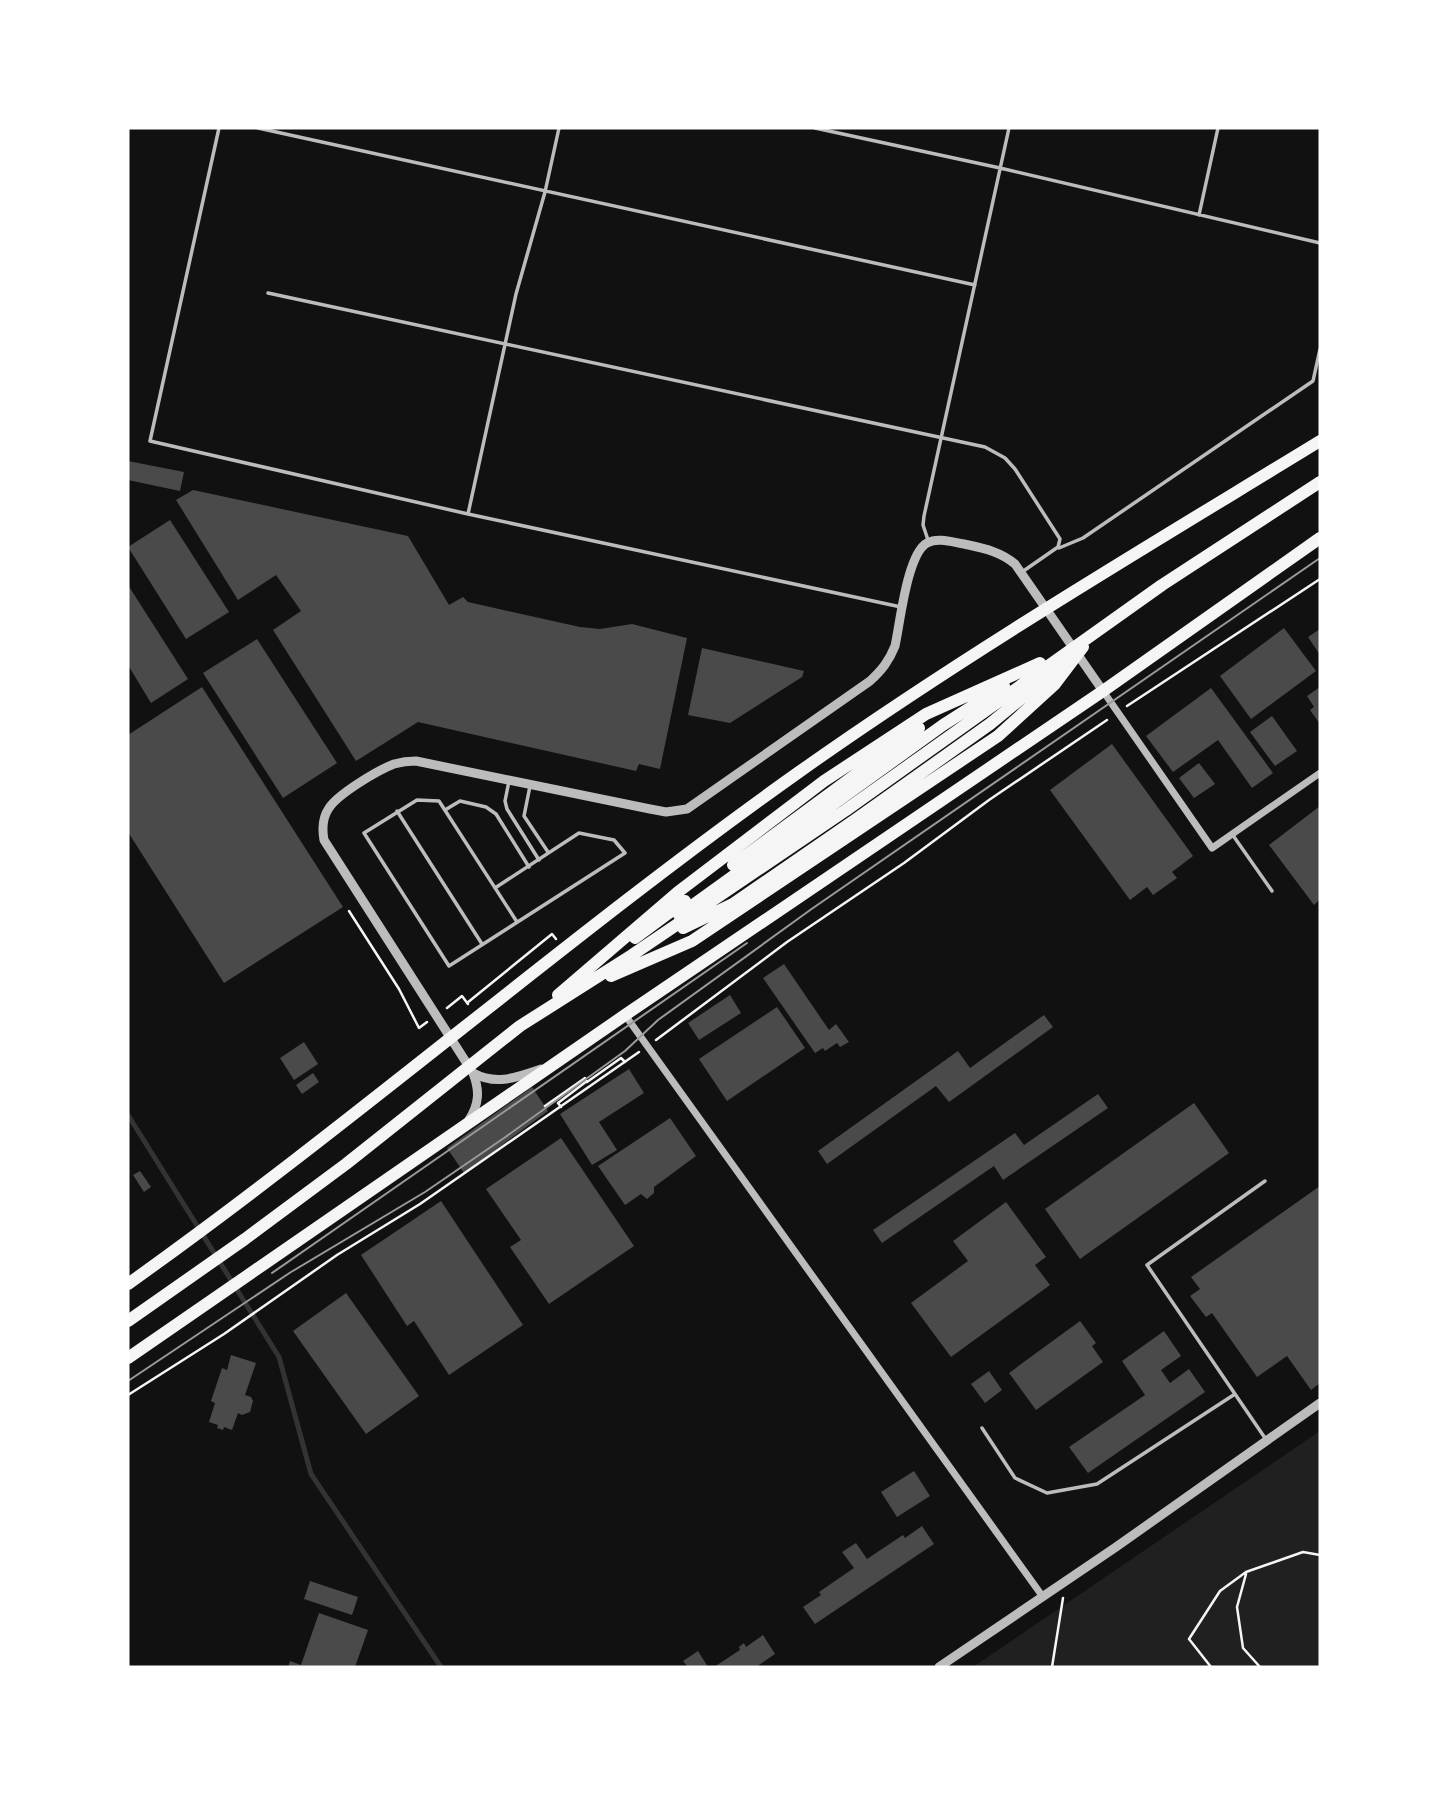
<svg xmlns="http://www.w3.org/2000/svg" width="1448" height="1795" font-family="Raleway,sans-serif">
	<rect width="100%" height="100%" fill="#111"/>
	<path fill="#202020" d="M 1320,1431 L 1320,1667 L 973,1667 Z"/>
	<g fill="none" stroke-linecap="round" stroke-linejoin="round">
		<path stroke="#333" stroke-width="5" d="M 128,1115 L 279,1357 L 311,1474 L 441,1667"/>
	</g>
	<path fill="#4a4a4a" d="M 128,461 L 184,472 L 180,491 L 128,480 Z
		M 193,490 L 408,536 L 449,605 L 463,597 L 468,602 L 580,627 L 600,629 L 632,624 L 687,638 L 660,769 L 639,764 L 636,771 L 418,722 L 356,761 L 273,630 L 301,611 L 276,575 L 238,600 L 176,500 Z
		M 170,520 L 229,612 L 186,639 L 128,547 Z
		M 128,585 L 188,679 L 151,703 L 128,665 Z
		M 1284,628 L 1316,671 L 1251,719 L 1220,676 Z
		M 1320,629 L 1320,655 L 1308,637 Z
		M 257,639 L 337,763 L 283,798 L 203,673 Z
		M 702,648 L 804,671 L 802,677 L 730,723 L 688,715 Z
		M 202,687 L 343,907 L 224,983 L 128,832 L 128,735 Z
		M 1320,687 L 1320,724 L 1310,710 L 1314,707 L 1307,696 Z
		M 1211,688 L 1273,773 L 1252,788 L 1218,740 L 1173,772 L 1146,736 Z
		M 1272,716 L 1297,751 L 1275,766 L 1250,732 Z
		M 1112,744 L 1193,856 L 1172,872 L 1177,878 L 1153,895 L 1147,887 L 1130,900 L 1050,790 Z
		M 1199,763 L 1215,784 L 1194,798 L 1179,778 Z
		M 1320,806 L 1320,899 L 1314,905 L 1269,845 Z
		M 784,964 L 829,1030 L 836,1024 L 849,1042 L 840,1047 L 837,1043 L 825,1051 L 823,1048 L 815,1053 L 763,978 Z
		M 730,995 L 741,1013 L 699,1040 L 688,1023 Z
		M 777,1007 L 805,1048 L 727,1101 L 699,1059 Z
		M 1044,1015 L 1053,1027 L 949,1102 L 936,1086 L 827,1164 L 818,1151 L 958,1051 L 970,1068 Z
		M 304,1042 L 318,1064 L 294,1080 L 280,1058 Z
		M 629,1069 L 644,1093 L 599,1122 L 617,1150 L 592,1165 L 560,1114 Z
		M 313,1073 L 319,1082 L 302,1094 L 296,1085 Z
		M 532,1087 L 548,1111 L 464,1173 L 447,1148 Z
		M 1098,1094 L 1108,1108 L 1003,1180 L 994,1166 L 882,1243 L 873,1230 L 1015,1133 L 1024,1145 Z
		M 1194,1103 L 1229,1153 L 1080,1259 L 1045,1209 Z
		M 670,1118 L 696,1156 L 654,1187 L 654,1193 L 647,1199 L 641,1194 L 625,1205 L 598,1166 Z
		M 561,1138 L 634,1246 L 549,1304 L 510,1247 L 521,1240 L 486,1189 Z
		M 140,1171 L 151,1187 L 144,1192 L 133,1175 Z
		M 1320,1186 L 1320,1383 L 1311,1390 L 1287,1356 L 1257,1377 L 1212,1313 L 1206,1317 L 1190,1296 L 1200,1289 L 1191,1277 Z
		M 441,1201 L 523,1325 L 449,1375 L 414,1321 L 407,1326 L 361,1255 Z
		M 1006,1202 L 1046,1257 L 1035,1265 L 1050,1285 L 951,1357 L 911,1303 L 968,1261 L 953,1241 Z
		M 346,1293 L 419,1396 L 366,1434 L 293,1331 Z
		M 1080,1321 L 1096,1343 L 1092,1346 L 1103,1362 L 1036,1410 L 1009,1373 Z
		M 1164,1331 L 1181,1356 L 1161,1370 L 1170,1383 L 1189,1369 L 1205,1392 L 1088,1473 L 1069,1447 L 1145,1395 L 1122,1361 Z
		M 231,1355 L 256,1363 L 245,1395 L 251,1397 L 253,1401 L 250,1412 L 242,1415 L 238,1413 L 232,1430 L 224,1427 L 223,1430 L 217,1428 L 218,1425 L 209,1422 L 215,1403 L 211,1401 L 222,1368 L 227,1370 Z
		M 989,1371 L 1002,1390 L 985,1403 L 971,1384 Z
		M 914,1471 L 930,1496 L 897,1517 L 881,1492 Z
		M 922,1526 L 934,1544 L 815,1624 L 803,1607 L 821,1595 L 819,1592 L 854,1568 L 842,1552 L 856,1543 L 867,1559 L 903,1535 L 905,1538 Z
		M 310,1581 L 358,1597 L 352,1615 L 304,1599 Z
		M 319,1613 L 368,1630 L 355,1667 L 288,1667 L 290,1661 L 301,1665 Z
		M 763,1635 L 775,1654 L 756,1667 L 714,1667 L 740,1650 L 739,1647 L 744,1643 L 746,1647 Z
		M 698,1651 L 708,1667 L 688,1667 L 683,1661 Z"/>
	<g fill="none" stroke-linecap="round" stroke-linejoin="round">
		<path stroke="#f5f5f5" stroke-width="2.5" d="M 1127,706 L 1320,579
			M 349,911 L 399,989 L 419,1028 L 427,1022
			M 467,1003 L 552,934 L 556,939
			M 447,1008 L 462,996 L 468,1004
			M 656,1040 L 787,942 L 904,863 L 989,800 L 1107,720
			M 587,1082 L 621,1058 L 625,1062
			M 545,1106 L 585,1078
			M 561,1107 L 558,1103 L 587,1081
			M 128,1395 L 224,1334 L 337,1255 L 420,1204 L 639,1052
			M 1246,1574 L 1237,1607 L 1243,1648 L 1260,1667
			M 1052,1667 L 1063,1598
			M 1211,1667 L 1189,1639 L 1220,1591 L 1246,1572 L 1303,1552 L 1320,1555"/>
		<path stroke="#bcbcbc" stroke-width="3.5" d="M 219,128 L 150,441 L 468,514 L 901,607
			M 258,128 L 975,285
			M 815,128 L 1000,168 L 1320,243
			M 1199,215 L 1218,128
			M 268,293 L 985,447 L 1005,458 L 1015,469 L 1060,539 L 1058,547 L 1022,572
			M 468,514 L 516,294 L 545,192 L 559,128
			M 928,540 L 923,525 L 924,516 L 1009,128
			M 1059,548 L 1083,538 L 1313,381 L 1320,349
			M 509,781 L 505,801 L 507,809 L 539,860
			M 530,786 L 524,816 L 548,852
			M 445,810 L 460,801 L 486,807 L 496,814 L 529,867
			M 397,811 L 482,944
			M 1232,834 L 1272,891
			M 495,888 L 579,833 L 614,840 L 625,853 L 449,966 L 364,833 L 417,800 L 439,801 L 517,922
			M 1265,1181 L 1147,1265 L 1265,1438
			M 982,1428 L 1015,1478 L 1047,1493 L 1097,1484 L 1235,1394"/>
		<path stroke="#bcbcbc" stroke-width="7" d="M 1103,691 L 1212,848 L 1320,773
			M 625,1015 L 1043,1597"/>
		<path stroke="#bcbcbc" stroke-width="9" d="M 473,1073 C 497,1086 517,1077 541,1069
			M 469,1120 C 479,1104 480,1091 473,1073 L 324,840 C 322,829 322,818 329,808 C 338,794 378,770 394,764 C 401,762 408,761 416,761 L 650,809 L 666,812 L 687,809 L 870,681 C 882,670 889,661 895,646 C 900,624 907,554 927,543 C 938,537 952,542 964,544 C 982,548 1000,551 1015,564 L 1103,691
			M 939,1667 L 1116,1547 L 1320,1403"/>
		<path stroke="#f5f5f5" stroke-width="12" d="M 128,1358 L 625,1015 L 1103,691 L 1320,538"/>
		<path stroke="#f5f5f5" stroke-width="12" d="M 733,865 L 919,728
			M 679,915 L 943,725 L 1004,686
			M 683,928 L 733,904 L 855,820 L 990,724 L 1061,666
			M 635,938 L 685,901
			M 611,976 L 692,941 L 998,736 L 1055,684 L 1083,647
			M 558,995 L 678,892 L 824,781 L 926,714 L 1040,663
			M 128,1284 C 357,1121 569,935 799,772 C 967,653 1145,548 1320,441
			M 128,1321 L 245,1239 L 346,1164 L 520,1026 L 632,955 L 846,810 L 1162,585 L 1320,482"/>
		<path stroke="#9a9a9a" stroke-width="2" d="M 272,1273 L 747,943
			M 128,1381 L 291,1272 L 425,1192 L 504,1138 L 625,1051 L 658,1020 L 813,908 L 1320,558"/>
	</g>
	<rect width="1448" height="1795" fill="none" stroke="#ffffff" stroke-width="259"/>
</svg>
